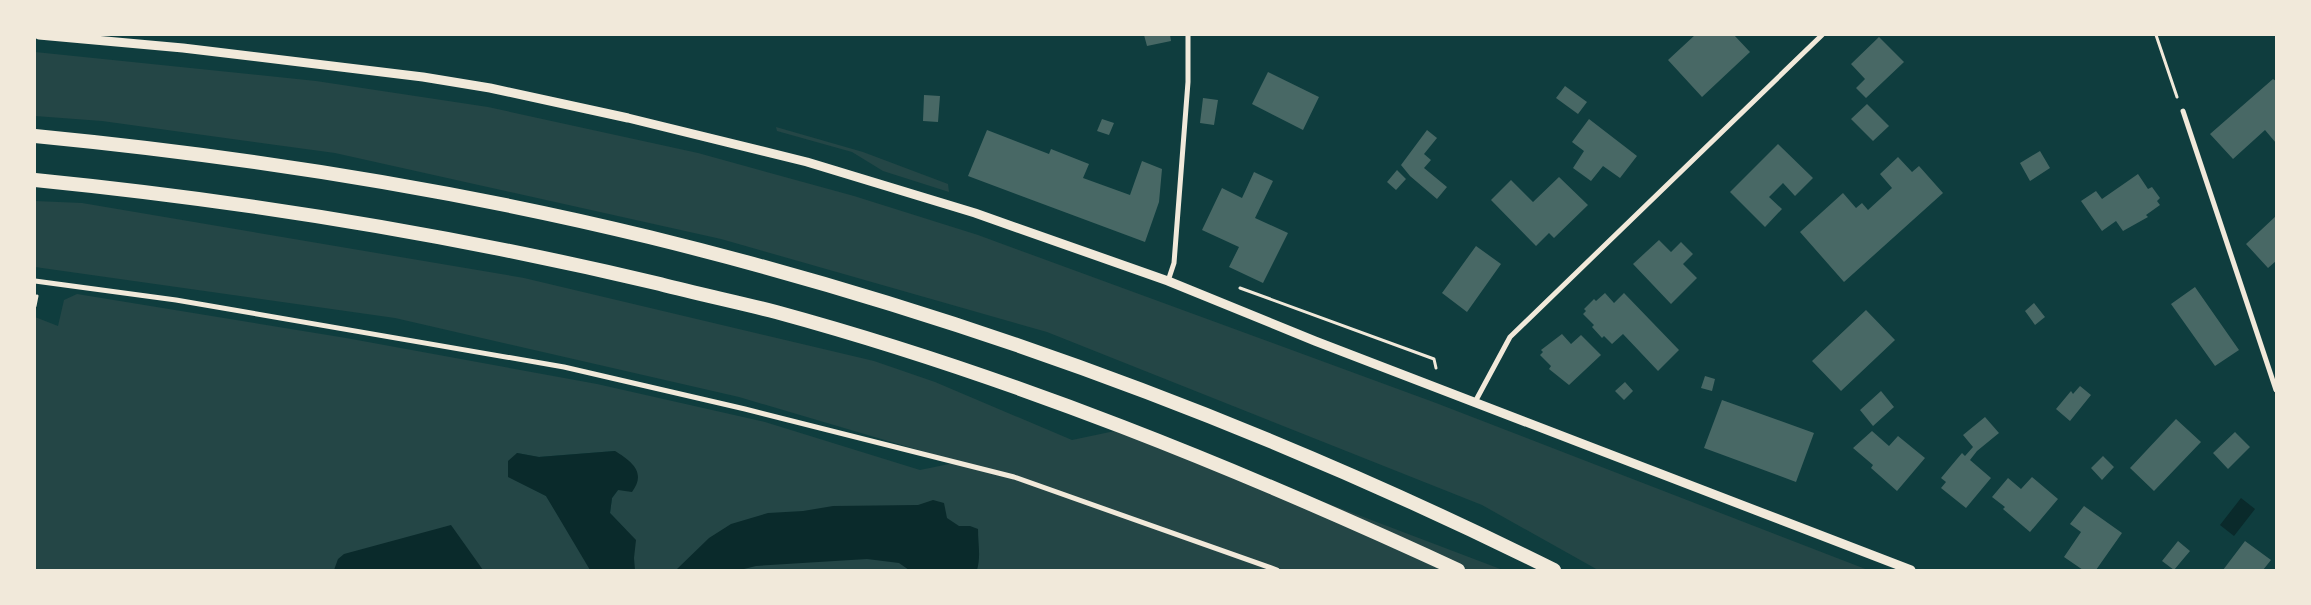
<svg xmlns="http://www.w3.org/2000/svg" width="2311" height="605" font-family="'Source Sans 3',sans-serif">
	<rect width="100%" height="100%" fill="#0f3d3e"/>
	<path fill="#244646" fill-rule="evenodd" d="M 35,52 L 316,81 L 488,107 L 698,153 L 854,196 L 978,235 L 1436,403 L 1868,570 L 1598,570 L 1482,505 L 1047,332 L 721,239 L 335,153 L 102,121 L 35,116 Z
		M 776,127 L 863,152 L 948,184 L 949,192 L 883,171 L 852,152 L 777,131 Z
		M 35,201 L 82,203 L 524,278 L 874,361 L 935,382 L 1072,440 L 1129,428 L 1503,570 L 35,570 L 35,317 L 58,326 L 64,300 L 77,294 L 346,338 L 597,384 L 765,422 L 920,470 L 959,462 L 739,397 L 395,318 L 35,267 ZM 615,451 L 618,490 L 612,498 L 610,513 L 626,530 L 567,529 L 546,496 L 509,477 L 517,453 L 538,457 Z"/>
	<path fill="#0a2a2b" d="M 615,451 C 631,461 647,472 632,492 L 618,490 L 612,498 L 610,513 L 636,540 L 634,558 L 635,570 L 590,570 L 546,496 L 508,477 L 508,461 L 517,453 L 539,457 Z
		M 2241,498 L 2255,509 L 2234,536 L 2220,525 Z
		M 933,500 L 944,503 L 947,518 L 959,526 L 970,526 L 978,529 C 978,543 981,557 977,570 L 909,570 L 899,563 L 867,559 L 756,566 L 740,570 L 676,570 L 709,538 L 731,524 L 768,513 L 803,511 L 833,506 L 918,505 Z
		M 451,525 L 483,570 L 334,570 L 338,559 L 344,554 Z"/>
	<path fill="#486865" d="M 1144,35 L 1170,35 L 1171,41 L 1147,46 Z
		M 1695,35 L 1734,35 L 1750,52 L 1702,97 L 1668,60 Z
		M 1879,37 L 1904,62 L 1866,98 L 1856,88 L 1865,79 L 1851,64 Z
		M 1268,72 L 1319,97 L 1303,130 L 1252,104 Z
		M 2273,79 L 2276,81 L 2276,143 L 2265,130 L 2233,159 L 2210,134 Z
		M 1565,86 L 1587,102 L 1578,114 L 1556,98 Z
		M 924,95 L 940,96 L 938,122 L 923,121 Z
		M 1203,98 L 1218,100 L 1214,125 L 1200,123 Z
		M 1867,104 L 1889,126 L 1873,141 L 1851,119 Z
		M 1102,119 L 1114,123 L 1109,135 L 1097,131 Z
		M 1589,119 L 1637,156 L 1620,178 L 1603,166 L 1591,181 L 1573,168 L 1584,151 L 1572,142 Z
		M 987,130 L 1049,154 L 1051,149 L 1089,164 L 1083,178 L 1130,195 L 1142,161 L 1162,169 L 1159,202 L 1145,242 L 968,176 Z
		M 1427,130 L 1437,138 L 1424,154 L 1431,160 L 1424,168 L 1447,187 L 1437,199 L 1410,176 L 1401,165 Z
		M 1778,144 L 1813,178 L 1795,196 L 1783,183 L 1769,197 L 1782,209 L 1765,227 L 1730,192 Z
		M 2040,151 L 2050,168 L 2030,181 L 2020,163 Z
		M 1898,157 L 1912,172 L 1919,166 L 1943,193 L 1844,282 L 1800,232 L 1843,193 L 1856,208 L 1862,203 L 1868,210 L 1892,188 L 1880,174 Z
		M 1397,170 L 1406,179 L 1396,190 L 1387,182 Z
		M 1254,172 L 1273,181 L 1255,218 L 1288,233 L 1263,283 L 1229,267 L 1239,247 L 1202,230 L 1222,188 L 1242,198 Z
		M 2138,174 L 2148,189 L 2152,187 L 2160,198 L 2157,201 L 2160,205 L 2146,215 L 2148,217 L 2123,231 L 2116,221 L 2102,231 L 2081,201 L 2096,191 L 2102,199 Z
		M 1559,177 L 1588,205 L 1554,238 L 1549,233 L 1536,246 L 1491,200 L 1511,180 L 1533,202 Z
		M 2276,216 L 2276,261 L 2268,268 L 2246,244 Z
		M 1659,240 L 1671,252 L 1681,242 L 1693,254 L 1683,264 L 1697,278 L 1671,304 L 1633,264 Z
		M 1476,246 L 1501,264 L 1467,312 L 1442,293 Z
		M 2195,287 L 2239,350 L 2215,366 L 2171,304 Z
		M 1605,293 L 1614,303 L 1624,293 L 1679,350 L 1658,371 L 1623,334 L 1612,344 L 1604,336 L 1602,338 L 1592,327 L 1594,325 L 1583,314 L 1586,311 L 1584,309 L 1594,299 L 1596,301 Z
		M 2034,303 L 2045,317 L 2035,325 L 2025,311 Z
		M 1866,310 L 1895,340 L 1841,391 L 1812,361 Z
		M 1562,334 L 1571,344 L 1581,335 L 1601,355 L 1569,385 L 1549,369 L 1551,366 L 1540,355 L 1543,352 L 1541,350 Z
		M 1705,376 L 1715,379 L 1712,391 L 1701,388 Z
		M 1625,382 L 1633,391 L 1624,400 L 1615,391 Z
		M 2080,386 L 2091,395 L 2070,421 L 2056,409 L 2071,391 L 2073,394 Z
		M 1881,391 L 1894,407 L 1873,426 L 1860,410 Z
		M 1722,400 L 1814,433 L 1796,482 L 1704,448 Z
		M 1985,417 L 1999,433 L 1977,451 L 1970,460 L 1991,478 L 1966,508 L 1941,488 L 1946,482 L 1941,478 L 1962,453 L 1965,456 L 1973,447 L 1963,435 Z
		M 2176,419 L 2201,442 L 2154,491 L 2130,468 Z
		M 1872,431 L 1889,446 L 1898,436 L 1925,458 L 1897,491 L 1871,468 L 1873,465 L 1853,448 Z
		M 2235,432 L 2250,447 L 2228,469 L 2213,453 Z
		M 2103,456 L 2114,467 L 2102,480 L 2091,468 Z
		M 2032,477 L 2058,499 L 2030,532 L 2003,509 L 2005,507 L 1992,497 L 2008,478 L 2021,489 Z
		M 2084,506 L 2122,533 L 2096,570 L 2083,570 L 2064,557 L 2081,532 L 2070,524 Z
		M 2178,541 L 2190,551 L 2174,570 L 2162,561 Z
		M 2245,541 L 2271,560 L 2263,570 L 2223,570 Z"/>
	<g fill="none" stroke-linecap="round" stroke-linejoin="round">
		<path stroke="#f1e9da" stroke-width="3" d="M 2156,35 L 2177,97
			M 1240,288 L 1434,359 L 1436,368
			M 35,306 L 37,296"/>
		<path stroke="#f1e9da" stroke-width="5" d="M 2183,111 L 2276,390
			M 35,281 L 176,300 L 564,367 L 745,409 L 1014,477 L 1277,570
			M 1168,281 L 1174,263 L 1188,82 L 1188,35
			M 1475,402 L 1510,337 L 1822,35"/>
		<path stroke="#f1e9da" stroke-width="9" d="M 39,35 L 183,48 L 423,77 L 490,88 L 628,118 L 807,162 L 975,213 L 1168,281 L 1315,341 L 1911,570"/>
		<path stroke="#f1e9da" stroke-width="14" d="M 35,136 C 241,156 448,188 649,237 C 963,314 1264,426 1554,570
			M 35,180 C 246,201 454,235 660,284 C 698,294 737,302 776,312 C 1011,376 1237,468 1458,570"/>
	</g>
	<rect width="2311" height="605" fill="none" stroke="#f1e9da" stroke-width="72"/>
</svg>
